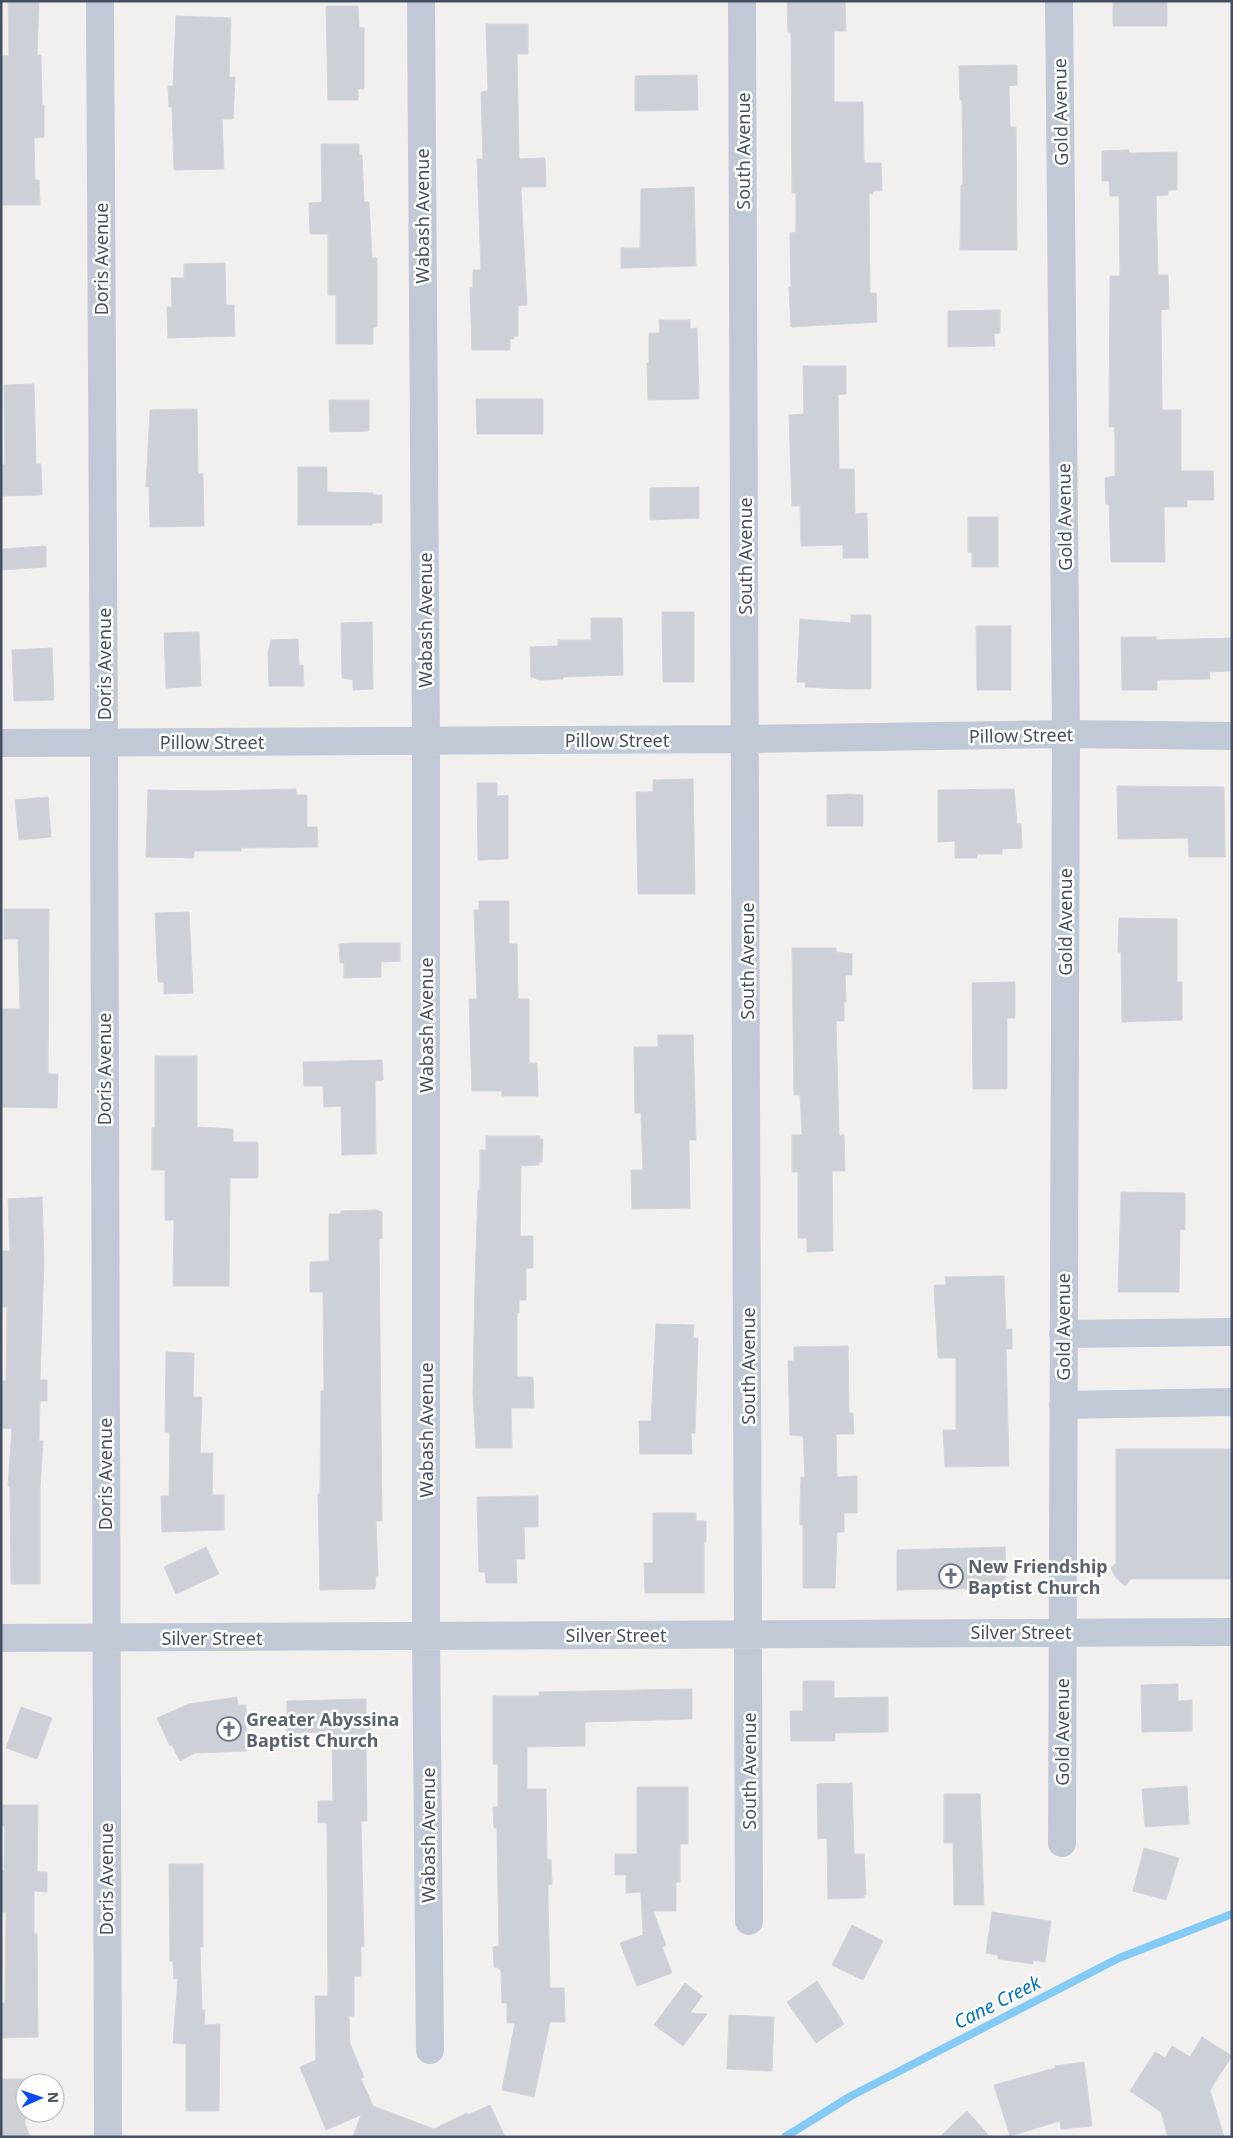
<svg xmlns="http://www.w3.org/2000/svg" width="1233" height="2138" font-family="'Noto Sans',sans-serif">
	<rect width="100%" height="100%" fill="#f2f0ef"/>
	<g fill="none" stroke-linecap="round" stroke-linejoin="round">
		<path stroke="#83cbf5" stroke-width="8" d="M 785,2137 L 851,2096 L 1119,1958 L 1232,1914"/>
	</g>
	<path fill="#ced0d8" stroke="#d3d4dc" d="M 8,1 L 39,1 L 37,55 L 41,55 L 42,105 L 44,105 L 44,137 L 34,138 L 35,180 L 39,180 L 40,205 L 1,205 L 1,56 L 9,56 Z
		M 787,1 L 845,1 L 846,31 L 834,31 L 834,102 L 863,102 L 864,163 L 881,163 L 882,191 L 873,191 L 873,194 L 869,194 L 870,293 L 876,293 L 877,322 L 791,327 L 789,287 L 791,287 L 790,233 L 796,232 L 796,193 L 792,193 L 791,32 L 788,32 Z
		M 1113,1 L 1167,1 L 1167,26 L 1113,26 Z
		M 326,6 L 358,6 L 359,28 L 364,28 L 364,89 L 358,89 L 358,100 L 328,100 Z
		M 176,16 L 231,18 L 229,77 L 235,77 L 233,119 L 222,119 L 224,169 L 174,170 L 172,107 L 169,107 L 168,86 L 173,86 Z
		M 486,24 L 528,24 L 528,54 L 517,54 L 519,157 L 520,159 L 545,158 L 546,187 L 521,187 L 521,189 L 527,305 L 518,306 L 518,336 L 514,336 L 514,339 L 510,339 L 510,350 L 472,350 L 470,288 L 473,288 L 473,270 L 481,270 L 477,159 L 483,159 L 481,92 L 488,91 Z
		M 1017,65 L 1017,85 L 1009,86 L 1010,127 L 1016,127 L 1017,250 L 960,250 L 961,185 L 963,185 L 962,100 L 960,100 L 959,66 Z
		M 697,75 L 698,110 L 635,111 L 635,76 Z
		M 321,144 L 359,144 L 359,155 L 362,155 L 364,202 L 369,202 L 372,258 L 377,258 L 377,327 L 373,327 L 373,344 L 336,344 L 336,295 L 328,295 L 328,234 L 310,234 L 309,203 L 322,202 Z
		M 1129,150 L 1129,153 L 1177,152 L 1177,190 L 1168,190 L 1168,195 L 1156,196 L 1158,275 L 1168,275 L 1169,309 L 1161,310 L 1162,410 L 1181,410 L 1181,471 L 1213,471 L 1214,500 L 1187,500 L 1187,507 L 1164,507 L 1165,562 L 1111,562 L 1109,504 L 1106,504 L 1105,478 L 1115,476 L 1115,435 L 1114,427 L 1109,427 L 1110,276 L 1120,276 L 1119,196 L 1110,196 L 1109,181 L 1102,181 L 1102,151 Z
		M 694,187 L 696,266 L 621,268 L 621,248 L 640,248 L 641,189 Z
		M 225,263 L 226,305 L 234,305 L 235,336 L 168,338 L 167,307 L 172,307 L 171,278 L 184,278 L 184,264 Z
		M 1000,310 L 1000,333 L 994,334 L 995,346 L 948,347 L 948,311 Z
		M 659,320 L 690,320 L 690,329 L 697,328 L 699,399 L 648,400 L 647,363 L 649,363 L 649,333 L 660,333 Z
		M 803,366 L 846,366 L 846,394 L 838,395 L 839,469 L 854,469 L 855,514 L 867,513 L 868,558 L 843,558 L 843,545 L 801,546 L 800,506 L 792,506 L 789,415 L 804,414 Z
		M 34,384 L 36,464 L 41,464 L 42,495 L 1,496 L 1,465 L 5,465 L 4,385 Z
		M 476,399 L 543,399 L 543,434 L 477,434 Z
		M 329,400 L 369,400 L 369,431 L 330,432 Z
		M 197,409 L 198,474 L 203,474 L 204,526 L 150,527 L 149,487 L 146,487 L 150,410 Z
		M 298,467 L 327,467 L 327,492 L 373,493 L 373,495 L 382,495 L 382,523 L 372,523 L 372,525 L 298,525 Z
		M 699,487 L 699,518 L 650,520 L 650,488 Z
		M 968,517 L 998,517 L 998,567 L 972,567 L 972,552 L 968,552 Z
		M 46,546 L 46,567 L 1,570 L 1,549 Z
		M 662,612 L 694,612 L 694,682 L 663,682 Z
		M 851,615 L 871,615 L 871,689 L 845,689 L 805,687 L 806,682 L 797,682 L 800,619 L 851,623 Z
		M 591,618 L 622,618 L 623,675 L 563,677 L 563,679 L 540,680 L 531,677 L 530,647 L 558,646 L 558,640 L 591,640 Z
		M 372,622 L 373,689 L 353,690 L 353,680 L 342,678 L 341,623 Z
		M 976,626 L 1011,626 L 1011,690 L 977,690 Z
		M 199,632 L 201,686 L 166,688 L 164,633 Z
		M 1121,637 L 1156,637 L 1156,640 L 1232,638 L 1232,671 L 1209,672 L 1210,679 L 1157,680 L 1157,690 L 1122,690 Z
		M 298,639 L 299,665 L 303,665 L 304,686 L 269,686 L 268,652 L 271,640 Z
		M 52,648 L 54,700 L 14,701 L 12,650 Z
		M 693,779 L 695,894 L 638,894 L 636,792 L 653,792 L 653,780 Z
		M 477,783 L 497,783 L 497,796 L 508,795 L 508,859 L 478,860 Z
		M 1117,786 L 1224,787 L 1225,857 L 1189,857 L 1188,838 L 1118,839 Z
		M 296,789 L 296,795 L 307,795 L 307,827 L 317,827 L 318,847 L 241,848 L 241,851 L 194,851 L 194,858 L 146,857 L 148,790 L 210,791 Z
		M 1014,789 L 1017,824 L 1021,824 L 1022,848 L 1002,849 L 1002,854 L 977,854 L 977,858 L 955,858 L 955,841 L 938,842 L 938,790 Z
		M 849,794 L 863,795 L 863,826 L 827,826 L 827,795 Z
		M 48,797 L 51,837 L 19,840 L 15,800 Z
		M 479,901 L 509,901 L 509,944 L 517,944 L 518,999 L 529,999 L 529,1063 L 537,1063 L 538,1096 L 502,1096 L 502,1091 L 472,1091 L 469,999 L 477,999 L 474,910 L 479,910 Z
		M 4,909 L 49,909 L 48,1074 L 58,1074 L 57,1108 L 1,1107 L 1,1009 L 20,1009 L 18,939 L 4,939 Z
		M 189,912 L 193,993 L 164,994 L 164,982 L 158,982 L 155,913 Z
		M 1119,918 L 1177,919 L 1177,982 L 1182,982 L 1182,1020 L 1122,1022 L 1121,952 L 1118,952 Z
		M 351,943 L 400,943 L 400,961 L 381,962 L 381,977 L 344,978 L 344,963 L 340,963 L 339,944 Z
		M 792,948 L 836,948 L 836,952 L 852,954 L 852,975 L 845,975 L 846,1002 L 844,1002 L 844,1021 L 836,1021 L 839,1135 L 844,1135 L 845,1171 L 832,1171 L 833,1251 L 807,1252 L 807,1238 L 798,1238 L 798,1172 L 792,1172 L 792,1135 L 802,1135 L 800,1095 L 794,1095 Z
		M 1015,982 L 1015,1018 L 1007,1018 L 1007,1089 L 973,1089 L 972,983 Z
		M 658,1035 L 693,1035 L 696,1140 L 689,1140 L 690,1208 L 632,1209 L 631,1170 L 643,1170 L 641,1113 L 635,1113 L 634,1047 L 658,1047 Z
		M 155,1056 L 197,1056 L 197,1127 L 233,1129 L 233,1142 L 258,1142 L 258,1178 L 230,1178 L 229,1286 L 173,1286 L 174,1220 L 165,1220 L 165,1170 L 152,1170 L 152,1128 L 155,1128 Z
		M 382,1060 L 383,1080 L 375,1081 L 376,1154 L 342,1155 L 341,1106 L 324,1107 L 323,1086 L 304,1086 L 303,1062 Z
		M 486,1136 L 540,1136 L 540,1139 L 543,1139 L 542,1162 L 539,1162 L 539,1165 L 521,1166 L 520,1236 L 533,1236 L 533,1268 L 526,1268 L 526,1300 L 519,1300 L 519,1313 L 517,1313 L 517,1377 L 533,1377 L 534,1408 L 511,1408 L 512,1448 L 476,1448 L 473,1394 L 475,1283 L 478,1190 L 480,1190 L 480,1150 L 486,1150 Z
		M 1121,1192 L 1185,1193 L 1185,1230 L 1180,1229 L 1179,1292 L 1118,1292 Z
		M 42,1197 L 44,1261 L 40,1380 L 47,1380 L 47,1401 L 40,1401 L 39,1441 L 43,1441 L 40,1488 L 40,1584 L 11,1584 L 10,1486 L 8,1486 L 12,1429 L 1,1428 L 2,1381 L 6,1381 L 7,1307 L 1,1307 L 1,1251 L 10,1251 L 8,1199 Z
		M 376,1210 L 382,1212 L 382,1239 L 379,1239 L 382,1521 L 376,1521 L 378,1576 L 376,1576 L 375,1589 L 320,1590 L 318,1494 L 320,1494 L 321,1391 L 324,1391 L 323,1292 L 310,1292 L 310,1262 L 329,1261 L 329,1214 L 340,1214 L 341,1211 Z
		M 1004,1276 L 1006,1329 L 1012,1329 L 1012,1349 L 1006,1349 L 1009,1466 L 945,1467 L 943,1430 L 956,1430 L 956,1358 L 938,1358 L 934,1285 L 946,1285 L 945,1277 Z
		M 656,1324 L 694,1325 L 693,1338 L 698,1338 L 695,1433 L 691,1433 L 692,1454 L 640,1454 L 639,1421 L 651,1421 Z
		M 848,1346 L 849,1413 L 853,1413 L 854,1434 L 836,1434 L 837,1477 L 857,1476 L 857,1513 L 844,1513 L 844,1532 L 837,1532 L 835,1588 L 803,1588 L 803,1525 L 800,1525 L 800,1505 L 801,1477 L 805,1477 L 803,1436 L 790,1435 L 788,1361 L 794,1361 L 794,1347 Z
		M 166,1352 L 194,1353 L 193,1397 L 202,1397 L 200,1453 L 213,1453 L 212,1495 L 224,1495 L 224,1530 L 162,1532 L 161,1496 L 169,1496 L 170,1432 L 165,1432 Z
		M 1116,1449 L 1232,1449 L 1232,1579 L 1131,1579 L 1125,1586 L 1116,1578 L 1111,1568 L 1116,1563 Z
		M 538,1496 L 538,1527 L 524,1527 L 525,1559 L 516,1559 L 517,1583 L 486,1583 L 485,1572 L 479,1572 L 477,1497 Z
		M 653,1513 L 696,1513 L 696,1521 L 706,1521 L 706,1542 L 704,1542 L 704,1593 L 645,1593 L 644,1563 L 653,1563 Z
		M 206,1547 L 219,1574 L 176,1594 L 164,1567 Z
		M 1005,1547 L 1006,1588 L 897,1590 L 897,1550 Z
		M 803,1681 L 834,1681 L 834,1698 L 888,1697 L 888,1732 L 835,1733 L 835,1741 L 791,1741 L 790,1711 L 803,1711 Z
		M 1178,1684 L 1178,1701 L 1192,1700 L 1192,1731 L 1142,1732 L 1141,1685 Z
		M 692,1689 L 692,1719 L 585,1722 L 585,1746 L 527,1747 L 527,1789 L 546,1789 L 547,1860 L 551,1860 L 552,1884 L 548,1885 L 548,1900 L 550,1988 L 564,1988 L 565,2022 L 550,2022 L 534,2097 L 502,2090 L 515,2023 L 507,2023 L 507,2003 L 502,2003 L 501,1971 L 499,1968 L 494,1967 L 493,1947 L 499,1946 L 497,1828 L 494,1828 L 493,1807 L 498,1807 L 498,1764 L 493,1764 L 493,1696 L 539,1696 L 539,1692 Z
		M 237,1697 L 238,1705 L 246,1705 L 247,1751 L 195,1753 L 180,1761 L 172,1745 L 170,1746 L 157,1718 L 189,1704 Z
		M 366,1699 L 366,1726 L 371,1726 L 371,1749 L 366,1749 L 367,1821 L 361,1821 L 364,1947 L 361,1947 L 361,1976 L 354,1976 L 354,2016 L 349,2016 L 350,2044 L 364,2077 L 361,2079 L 373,2106 L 434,2129 L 467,2113 L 468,2115 L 490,2105 L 505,2137 L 353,2137 L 361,2115 L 326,2130 L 300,2067 L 316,2060 L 315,1996 L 328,1996 L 327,1823 L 318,1823 L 318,1801 L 333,1801 L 332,1732 L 287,1733 L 287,1701 Z
		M 21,1707 L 52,1718 L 37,1759 L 6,1748 Z
		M 852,1783 L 854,1854 L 864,1854 L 866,1895 L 864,1895 L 864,1898 L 828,1899 L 827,1838 L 818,1839 L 817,1784 Z
		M 1187,1786 L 1189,1824 L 1145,1827 L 1142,1789 Z
		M 637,1787 L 688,1787 L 688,1844 L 680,1844 L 680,1882 L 676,1882 L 676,1911 L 653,1911 L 666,1945 L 662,1947 L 672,1973 L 637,1986 L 620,1943 L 643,1935 L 641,1892 L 626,1893 L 626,1875 L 615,1875 L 615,1854 L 637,1854 Z
		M 944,1794 L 980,1794 L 984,1905 L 954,1905 L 953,1843 L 944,1843 Z
		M 1,1805 L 38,1805 L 37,1872 L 47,1872 L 47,1892 L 34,1891 L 34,1934 L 37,1934 L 38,2037 L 1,2038 L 1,2003 L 5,2003 L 6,1912 L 1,1912 L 1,1871 L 4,1871 L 5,1826 L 1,1826 Z
		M 1144,1848 L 1179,1858 L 1166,1900 L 1133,1891 Z
		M 169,1864 L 203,1864 L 203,1947 L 200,1947 L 202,2010 L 205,2010 L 204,2025 L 220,2024 L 219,2111 L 186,2111 L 186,2044 L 173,2043 L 178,1978 L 174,1979 L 173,1961 L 170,1961 Z
		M 992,1912 L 1051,1921 L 1045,1962 L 1033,1960 L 1033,1964 L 998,1959 L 998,1955 L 986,1953 Z
		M 852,1925 L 883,1941 L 863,1980 L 832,1965 Z
		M 817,1981 L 844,2024 L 816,2043 L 787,2002 Z
		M 685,1983 L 702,1996 L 690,2013 L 707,2014 L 683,2046 L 654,2025 Z
		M 729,2015 L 774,2017 L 772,2071 L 727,2069 Z
		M 1202,2037 L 1232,2056 L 1210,2090 L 1224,2137 L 1168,2137 L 1161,2112 L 1130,2091 L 1155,2052 L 1165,2058 L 1172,2046 L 1190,2057 Z
		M 1084,2062 L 1092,2126 L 1061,2129 L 1060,2121 L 1010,2136 L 994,2085 L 1055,2068 L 1055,2066 Z
		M 1,2079 L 25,2079 L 25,2124 L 30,2137 L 1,2137 Z
		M 967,2111 L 990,2137 L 940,2137 L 953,2124 Z"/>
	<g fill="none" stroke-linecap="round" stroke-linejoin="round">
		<path stroke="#c2c9d6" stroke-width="28" d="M 100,1 L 104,743 L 108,2137
			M 421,1 L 426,742 L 426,1636 L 430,2050
			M 742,1 L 749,1921
			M 1059,1 L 1066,734 L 1062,1843
			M 1,743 L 746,739 L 1066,734 L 1232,736
			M 1063,1334 L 1232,1332
			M 1063,1405 L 1232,1402
			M 1,1638 L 1232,1632"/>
	</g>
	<defs>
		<g id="church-ring" transform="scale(1.25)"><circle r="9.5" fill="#fff" stroke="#6b7280" stroke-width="1.5"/><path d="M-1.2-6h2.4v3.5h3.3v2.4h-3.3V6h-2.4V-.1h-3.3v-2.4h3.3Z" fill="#6b7280"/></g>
	</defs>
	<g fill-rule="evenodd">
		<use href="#church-ring" x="951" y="1576"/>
		<use href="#church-ring" x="229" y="1729"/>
	</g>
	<g text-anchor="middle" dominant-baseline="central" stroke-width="5" stroke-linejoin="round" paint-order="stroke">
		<g font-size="18" fill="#454f5f" stroke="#fff">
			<text transform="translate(1060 112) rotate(-91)">Gold Avenue</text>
			<text transform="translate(743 151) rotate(-90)">South Avenue</text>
			<text transform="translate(422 216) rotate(-90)">Wabash Avenue</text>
			<text transform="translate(101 259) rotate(-90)">Doris Avenue</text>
			<text transform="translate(1064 517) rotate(-91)">Gold Avenue</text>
			<text transform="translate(745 556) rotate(-90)">South Avenue</text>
			<text transform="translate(425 620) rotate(-90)">Wabash Avenue</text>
			<text transform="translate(104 664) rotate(-90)">Doris Avenue</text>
			<text transform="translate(1021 735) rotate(-1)">Pillow Street</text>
			<text x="617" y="740">Pillow Street</text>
			<text x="212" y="742">Pillow Street</text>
			<text transform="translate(1065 922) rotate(-90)">Gold Avenue</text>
			<text transform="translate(747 961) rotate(-90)">South Avenue</text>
			<text transform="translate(426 1025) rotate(-90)">Wabash Avenue</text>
			<text transform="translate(104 1069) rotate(-90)">Doris Avenue</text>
			<text transform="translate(1063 1327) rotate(-90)">Gold Avenue</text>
			<text transform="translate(748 1366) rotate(-90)">South Avenue</text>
			<text transform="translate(426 1430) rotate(-90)">Wabash Avenue</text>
			<text transform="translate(105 1474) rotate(-90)">Doris Avenue</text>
			<text x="1021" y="1632">Silver Street</text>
			<text x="616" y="1635">Silver Street</text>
			<text x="212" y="1638">Silver Street</text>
			<text transform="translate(1062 1732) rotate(-90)">Gold Avenue</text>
			<text transform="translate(749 1771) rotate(-90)">South Avenue</text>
			<text transform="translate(428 1835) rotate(-90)">Wabash Avenue</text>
			<text transform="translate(106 1879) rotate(-90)">Doris Avenue</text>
		</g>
		<g font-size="18" font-weight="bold" fill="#5b616d" stroke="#fff" text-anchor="start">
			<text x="968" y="1566">New Friendship<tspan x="968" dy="21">Baptist Church</tspan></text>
			<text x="246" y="1719">Greater Abyssina<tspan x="246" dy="21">Baptist Church</tspan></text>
		</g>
		<g font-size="19" font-style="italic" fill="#0074b7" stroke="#fff">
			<text transform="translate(997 2002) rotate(-27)">Cane Creek</text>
		</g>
	</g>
	<rect width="1233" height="2138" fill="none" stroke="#454f5f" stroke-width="5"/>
	<g transform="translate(40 2098) rotate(88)"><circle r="24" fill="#ffffff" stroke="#b5b9bf"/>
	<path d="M0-4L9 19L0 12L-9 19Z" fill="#0749f4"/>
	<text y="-8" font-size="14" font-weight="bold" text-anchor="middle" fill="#454f5f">N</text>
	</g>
</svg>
